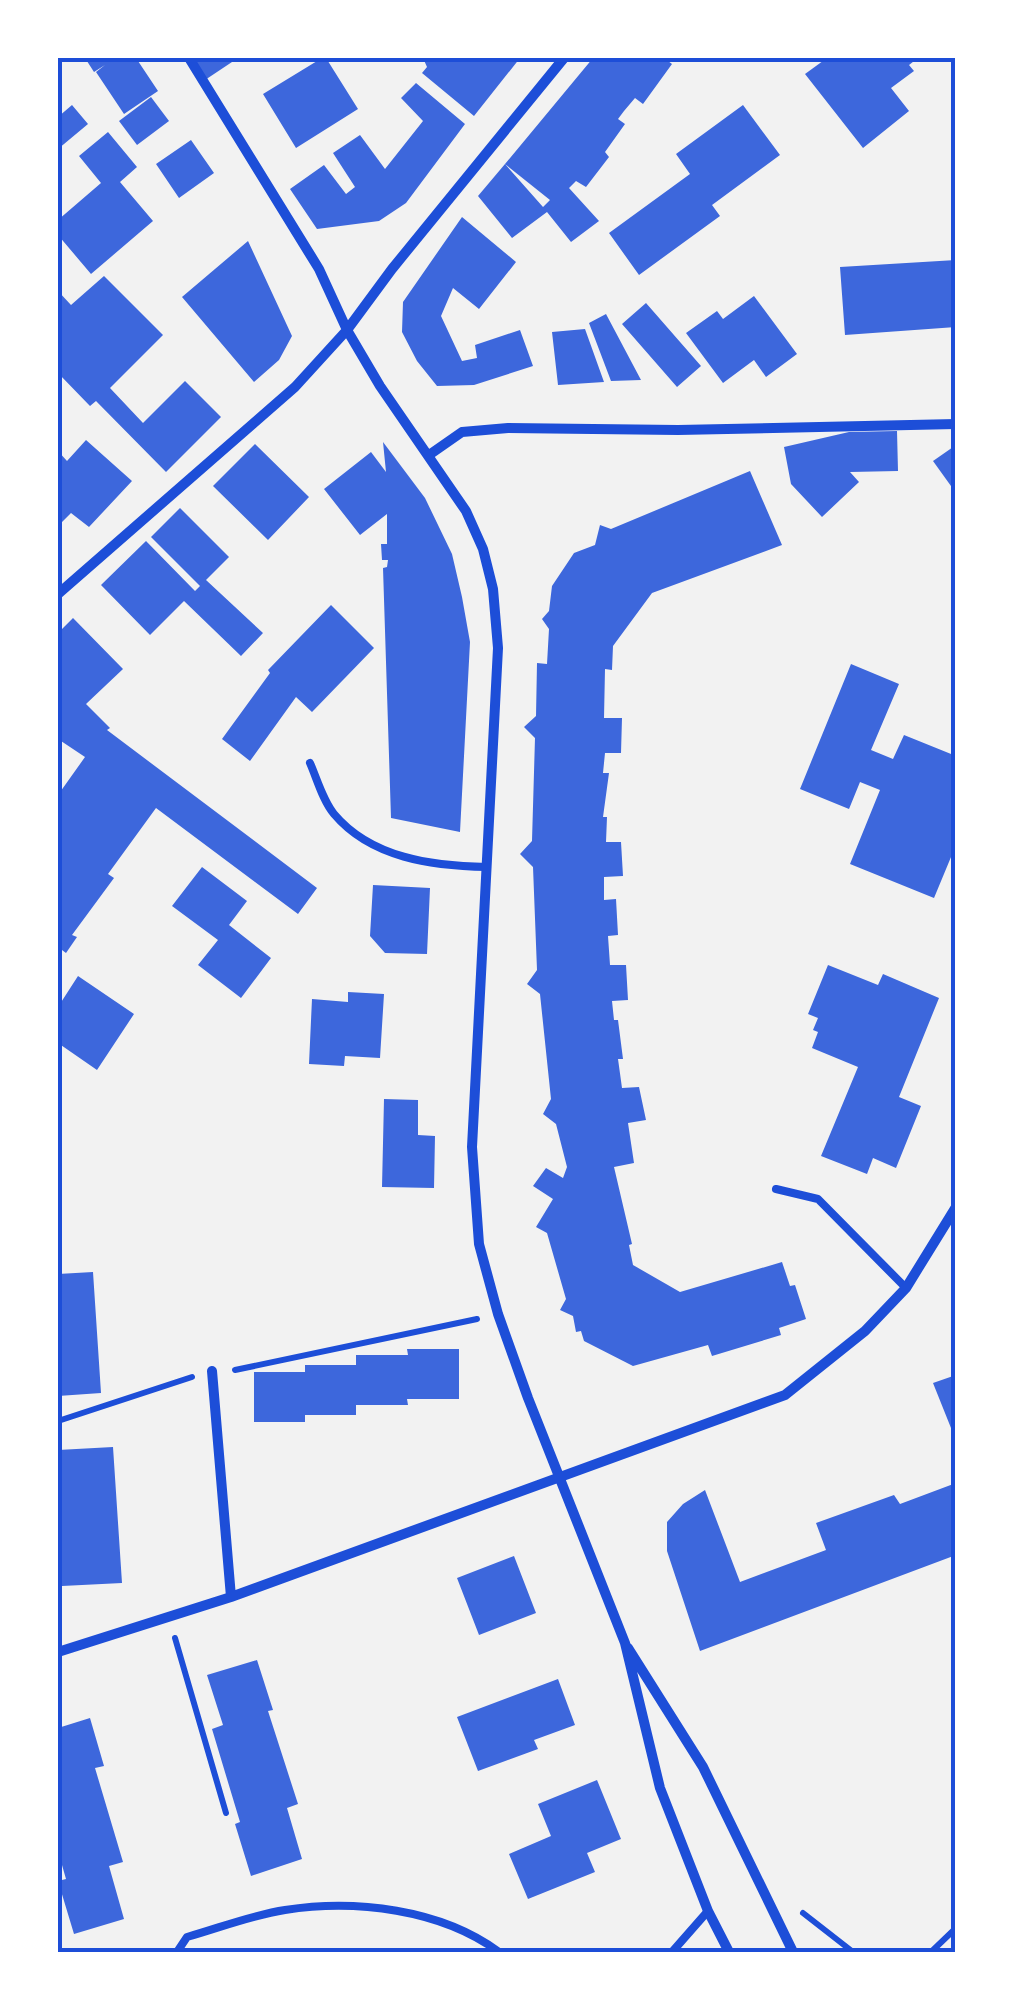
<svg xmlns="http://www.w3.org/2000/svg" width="1013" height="2010" font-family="'Fira Sans',sans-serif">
	<rect width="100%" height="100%" fill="#f2f2f2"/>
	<path fill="#3d67dc" d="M 85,58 L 136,58 L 158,91 L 124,114 L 96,72 L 105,65 L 94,72 Z
		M 189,58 L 238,58 L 205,80 Z
		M 322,58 L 326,58 L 358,109 L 296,148 L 263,94 Z
		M 423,58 L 520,58 L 474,116 L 422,73 L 427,67 Z
		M 593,58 L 664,58 L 672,64 L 643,104 L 635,98 L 624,111 L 618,119 L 625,124 L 605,152 L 609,157 L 586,187 L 576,181 L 569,188 L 599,221 L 571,242 L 547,212 L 512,238 L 478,196 L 505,164 L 543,207 L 550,200 L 505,164 Z
		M 827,58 L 918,58 L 909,65 L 914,71 L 891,88 L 909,111 L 863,148 L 805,74 Z
		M 416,83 L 465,124 L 406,203 L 379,221 L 317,229 L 290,189 L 324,165 L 346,194 L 355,187 L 333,153 L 360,135 L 385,169 L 423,121 L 401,98 Z
		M 151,97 L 169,121 L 137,145 L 119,121 Z
		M 72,105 L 88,124 L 58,149 L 58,117 Z
		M 743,105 L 780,155 L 712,205 L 720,216 L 639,275 L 609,233 L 690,174 L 676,154 Z
		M 108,132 L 137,167 L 120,182 L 153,221 L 91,274 L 58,235 L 58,220 L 101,183 L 79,156 Z
		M 191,140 L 214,173 L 179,198 L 156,164 Z
		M 462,217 L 516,262 L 479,309 L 453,288 L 441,316 L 462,361 L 477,358 L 475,345 L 520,330 L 533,366 L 474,385 L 437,386 L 417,361 L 402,332 L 403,302 Z
		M 248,241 L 292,336 L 279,360 L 254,382 L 182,297 Z
		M 956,260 L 956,327 L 845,335 L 840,267 Z
		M 104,276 L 163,335 L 110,388 L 143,423 L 185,381 L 221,417 L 166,472 L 96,401 L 90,406 L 58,373 L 58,291 L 71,305 Z
		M 754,296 L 797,354 L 766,377 L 754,360 L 723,383 L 686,333 L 717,311 L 723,319 Z
		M 646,303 L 701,366 L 677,387 L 622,324 Z
		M 606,314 L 641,380 L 611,381 L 589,323 Z
		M 585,329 L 604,382 L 558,385 L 552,332 Z
		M 897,431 L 898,471 L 850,472 L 859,482 L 822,517 L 791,484 L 784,447 L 849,432 Z
		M 86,440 L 132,481 L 89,527 L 71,513 L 58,526 L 58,451 L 67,461 Z
		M 383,442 L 425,498 L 452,554 L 462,597 L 470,642 L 460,832 L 391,818 L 383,568 L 387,567 L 388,560 L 382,560 L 381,544 L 387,544 L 387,514 L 360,535 L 324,489 L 371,452 L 386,472 Z
		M 255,444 L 309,497 L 268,540 L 213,486 Z
		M 956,445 L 956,493 L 933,461 Z
		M 750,471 L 782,545 L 652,593 L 613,646 L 612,670 L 605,669 L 604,718 L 622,718 L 621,753 L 605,753 L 603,773 L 609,773 L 603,817 L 607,817 L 606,842 L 621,842 L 623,876 L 604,877 L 604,900 L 616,899 L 618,935 L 608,936 L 610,965 L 626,965 L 628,1000 L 612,1001 L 614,1020 L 618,1020 L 623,1059 L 618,1059 L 622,1088 L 639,1087 L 646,1120 L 628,1123 L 634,1163 L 614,1167 L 632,1244 L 629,1245 L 633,1265 L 680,1292 L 782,1262 L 790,1286 L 795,1285 L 806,1319 L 779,1328 L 781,1335 L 712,1356 L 708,1345 L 633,1366 L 584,1341 L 581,1331 L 576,1332 L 573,1316 L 560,1310 L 566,1299 L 547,1233 L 536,1227 L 553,1199 L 533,1186 L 546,1168 L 563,1178 L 567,1167 L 556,1124 L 543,1114 L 551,1099 L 540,994 L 527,984 L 537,970 L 533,867 L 520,854 L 532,841 L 535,738 L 524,727 L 536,716 L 537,663 L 547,664 L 549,629 L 542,619 L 549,611 L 552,586 L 574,553 L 595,545 L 600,525 L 611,529 Z
		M 180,508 L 229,557 L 206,580 L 263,633 L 241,656 L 184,601 L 150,635 L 101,585 L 146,541 L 195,591 L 200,586 L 151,537 Z
		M 331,605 L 374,648 L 312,712 L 296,697 L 250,761 L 222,739 L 270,673 L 268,670 Z
		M 73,618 L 123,669 L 86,704 L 110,728 L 107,730 L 317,888 L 298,914 L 156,808 L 108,874 L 114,878 L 72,935 L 77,937 L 66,953 L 62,950 L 58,957 L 58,795 L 85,757 L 58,739 L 58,633 Z
		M 851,664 L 899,684 L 871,750 L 893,759 L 904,735 L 956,756 L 956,845 L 934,898 L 850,864 L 880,790 L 860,782 L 849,809 L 800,789 Z
		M 202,867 L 247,901 L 229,925 L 271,958 L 241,998 L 198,965 L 218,940 L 172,906 Z
		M 373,885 L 430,888 L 427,954 L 385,953 L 370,936 Z
		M 828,965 L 878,985 L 883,974 L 939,998 L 899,1097 L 921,1106 L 896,1168 L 873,1158 L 867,1174 L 821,1156 L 858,1067 L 812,1048 L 818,1032 L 813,1030 L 818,1018 L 808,1014 Z
		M 78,976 L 134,1014 L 97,1070 L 58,1043 L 58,1007 Z
		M 348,992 L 384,994 L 380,1058 L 345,1056 L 344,1066 L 309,1064 L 312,999 L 348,1002 Z
		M 384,1099 L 418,1100 L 418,1135 L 435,1136 L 434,1188 L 382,1187 Z
		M 93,1272 L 101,1393 L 58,1396 L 58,1274 Z
		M 407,1349 L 459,1349 L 459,1399 L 407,1399 L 408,1405 L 356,1405 L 356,1415 L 305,1415 L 305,1422 L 254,1422 L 254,1372 L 305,1372 L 305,1365 L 356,1365 L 356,1355 L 408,1355 Z
		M 956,1375 L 956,1438 L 955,1438 L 933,1383 Z
		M 113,1447 L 122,1583 L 62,1586 L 58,1450 Z
		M 956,1483 L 956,1555 L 700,1651 L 667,1551 L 667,1522 L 683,1504 L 705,1490 L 740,1582 L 826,1550 L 816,1523 L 894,1495 L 900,1504 Z
		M 514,1556 L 536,1613 L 479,1635 L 457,1578 Z
		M 257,1660 L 273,1710 L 268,1711 L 298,1804 L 287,1808 L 302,1859 L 251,1876 L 235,1824 L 240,1822 L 212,1729 L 223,1725 L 207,1675 Z
		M 558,1679 L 575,1725 L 534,1740 L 538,1749 L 478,1771 L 457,1717 Z
		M 90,1718 L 104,1766 L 95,1768 L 123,1862 L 109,1866 L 124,1919 L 74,1934 L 58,1881 L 66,1879 L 58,1851 L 58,1728 Z
		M 597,1780 L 621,1839 L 587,1853 L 595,1872 L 528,1899 L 509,1854 L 551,1836 L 538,1804 Z"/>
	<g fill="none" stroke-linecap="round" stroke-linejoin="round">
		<path stroke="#1d4ed8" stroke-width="6" d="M 235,1370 L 477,1319
			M 58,1421 L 192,1377
			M 175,1638 L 226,1813
			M 803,1913 L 853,1952
			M 931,1952 L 956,1928"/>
		<path stroke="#1d4ed8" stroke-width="8" d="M 310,763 C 317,779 323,801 334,814 C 371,858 432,866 487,867
			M 776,1189 L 818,1199 L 906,1288
			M 177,1952 L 187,1937 C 219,1928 252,1915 285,1910 C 355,1899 441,1909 499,1952
			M 672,1952 L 708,1911"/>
		<path stroke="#1d4ed8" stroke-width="10" d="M 189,58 L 319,269 L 347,330 L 380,386 L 466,511 L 483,549 L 493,589 L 498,648 L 472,1147 L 479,1244 L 498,1314 L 528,1398 L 625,1643 L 660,1788 L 708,1911 L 729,1952
			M 429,455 L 462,432 L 508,428 L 678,430 L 956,424
			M 58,594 L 295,387 L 347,330 L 392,269 L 564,58
			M 212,1371 L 231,1597
			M 628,1648 L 703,1767 L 793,1952
			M 58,1652 L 231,1597 L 785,1395 L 865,1331 L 906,1288 L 956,1207"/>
	</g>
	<rect width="1013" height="2010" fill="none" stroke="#ffffff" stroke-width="120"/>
	<rect x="60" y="60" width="893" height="1890" fill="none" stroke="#1d4ed8" stroke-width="4"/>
</svg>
